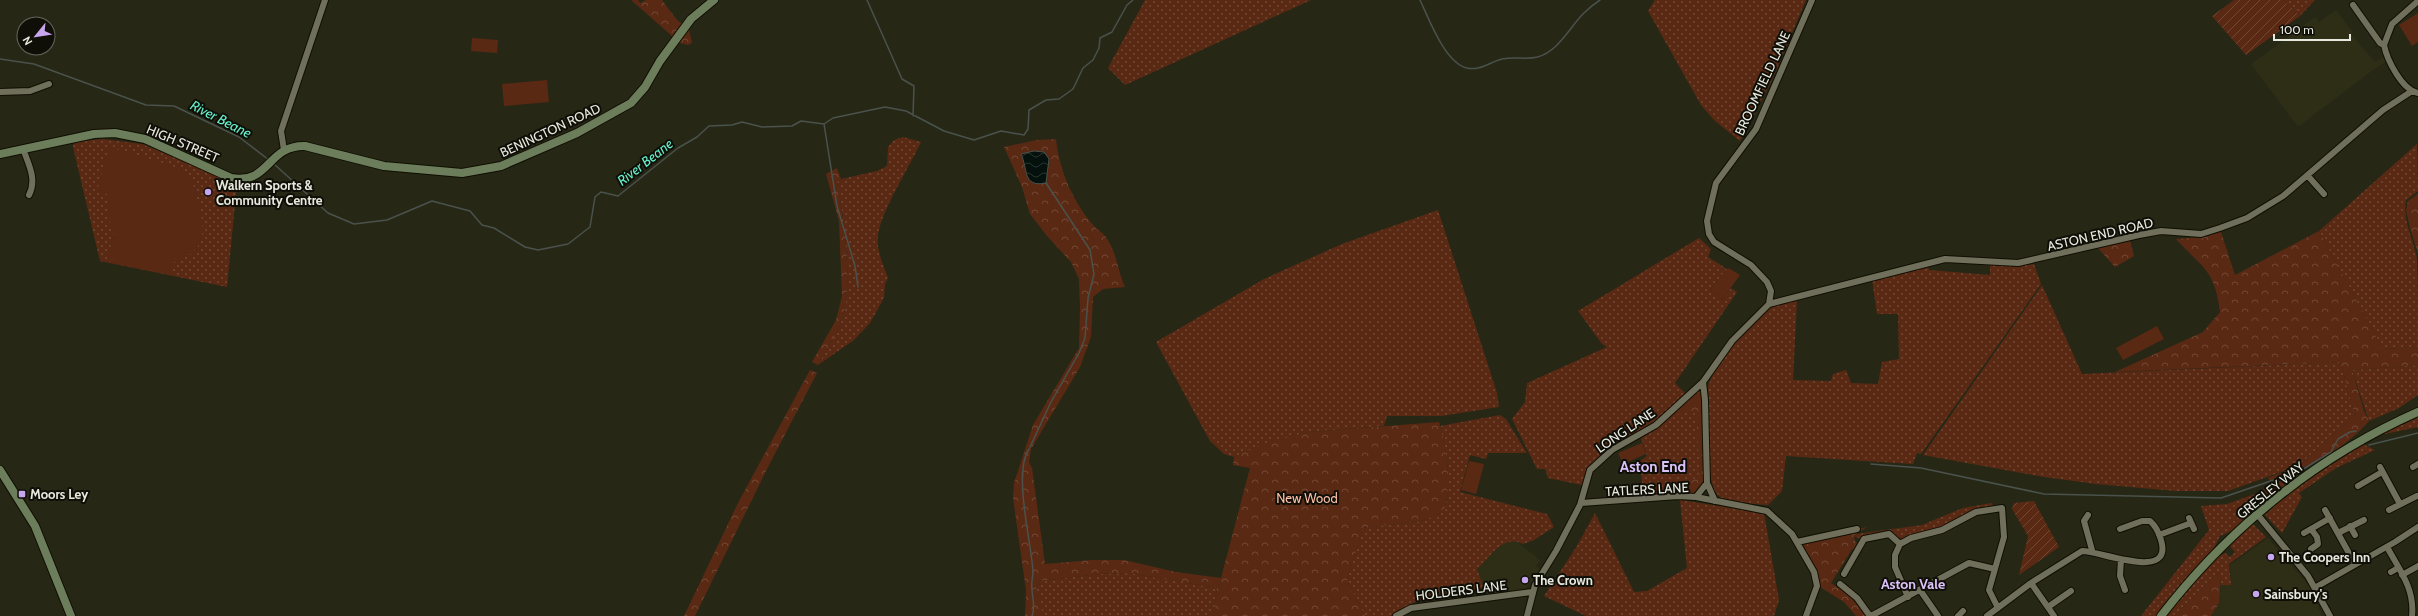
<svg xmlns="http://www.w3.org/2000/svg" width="2418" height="616" font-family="Cabin,sans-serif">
	<defs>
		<pattern id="grass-dots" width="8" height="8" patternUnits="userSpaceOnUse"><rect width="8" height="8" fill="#5a2913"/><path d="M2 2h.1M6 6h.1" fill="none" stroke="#724835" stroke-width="1.8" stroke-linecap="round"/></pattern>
		<pattern id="forest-crowns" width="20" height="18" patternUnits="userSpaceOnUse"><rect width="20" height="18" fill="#5a2913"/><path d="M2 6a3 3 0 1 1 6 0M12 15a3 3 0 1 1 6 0" fill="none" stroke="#724835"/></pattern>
		<pattern id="garden-furrows" width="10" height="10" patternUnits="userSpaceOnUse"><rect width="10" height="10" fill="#5a2913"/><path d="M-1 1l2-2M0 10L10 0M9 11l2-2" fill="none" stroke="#724835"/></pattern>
		<pattern id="water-waves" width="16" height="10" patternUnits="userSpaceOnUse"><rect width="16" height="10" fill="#05110d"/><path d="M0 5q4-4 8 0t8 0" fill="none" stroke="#293430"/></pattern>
	</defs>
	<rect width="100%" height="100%" fill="#272716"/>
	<path fill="#2e2d15" d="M 2336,10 L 2353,32 L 2351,34 L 2375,62 L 2384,57 L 2386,62 L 2373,70 L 2298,127 L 2251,64 L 2315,17 L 2319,22 Z
		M 2268,538 L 2311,588 L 2322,616 L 2211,616 L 2219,603 L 2221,585 L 2231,584 L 2230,565 Z
		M 1516,541 L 1540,560 L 1536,566 L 1541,570 L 1528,586 L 1521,591 L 1490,596 L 1484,588 L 1477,569 L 1502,543 Z"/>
	<path fill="url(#grass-dots)" d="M 1145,0 L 1311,0 L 1125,85 L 1108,68 Z
		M 1655,0 L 1806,0 L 1772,80 L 1740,141 L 1714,120 L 1701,105 L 1648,11 Z
		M 2283,0 L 2315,0 L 2300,16 Z
		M 903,137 L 921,142 C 909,168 882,209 878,235 C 876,250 883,264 888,278 L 885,284 L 884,298 L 870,323 L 854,340 L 818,365 C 825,351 836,336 841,322 C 854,287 844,218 837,182 L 841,179 L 877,171 L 887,166 L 888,147 L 894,140 Z
		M 103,139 L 142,144 L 237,183 L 227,287 L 100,261 L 73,147 L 74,142 Z
		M 2417,144 L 2418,191 L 2406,200 C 2402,222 2414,239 2417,260 C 2418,288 2418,319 2418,347 L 2383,349 L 2319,231 Z
		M 1438,210 L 1497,393 L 1499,407 L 1441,416 L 1387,416 L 1384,426 L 1309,432 L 1267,443 L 1234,457 L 1224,454 L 1210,441 L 1156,342 L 1264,279 L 1342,244 Z
		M 1699,238 L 1711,249 L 1708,257 L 1727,269 L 1710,290 L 1722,300 L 1731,288 L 1737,292 L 1675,383 L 1686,394 C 1675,403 1664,416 1652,424 C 1624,444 1592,448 1582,485 L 1548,478 L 1545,469 L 1537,469 L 1512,419 L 1525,402 L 1527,383 L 1607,347 L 1602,344 L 1578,311 Z
		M 1990,264 L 2015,266 L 2034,264 L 2041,284 L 1921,454 L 1917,453 L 1913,464 L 1786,456 L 1782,491 L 1768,505 L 1730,502 L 1722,499 L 1714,491 L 1710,475 L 1708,386 L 1714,371 L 1739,338 L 1762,314 L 1774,305 L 1797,300 L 1793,380 L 1831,381 L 1833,374 L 1846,370 L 1851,383 L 1878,384 L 1882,362 L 1899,359 L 1898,314 L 1877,314 L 1872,279 L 1928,267 L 1929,270 L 1990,275 Z
		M 2042,285 L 2082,374 L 2340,362 L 2355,415 L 2298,466 L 2228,491 L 2176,491 L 2096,484 L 2044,477 L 1923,455 Z
		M 2418,365 L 2418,395 L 2399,408 L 2369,421 L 2352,370 Z
		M 1690,410 L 1696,413 L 1697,418 L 1700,473 C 1687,491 1662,488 1643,493 L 1640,461 L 1647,456 L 1641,438 L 1681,411 Z
		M 1500,415 L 1506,419 L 1527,453 L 1488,453 L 1486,459 L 1470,455 L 1460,492 L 1547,514 L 1554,527 L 1534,540 L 1523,544 C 1502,534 1491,557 1477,569 L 1484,588 L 1417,601 L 1390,616 L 1365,616 L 1347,580 L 1363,528 L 1421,521 L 1444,512 C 1452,483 1447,454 1440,426 Z
		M 2418,416 L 2418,427 L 2380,435 L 2413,419 Z
		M 2363,444 L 2375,450 L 2336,468 L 2299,493 L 2302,497 L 2282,533 L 2265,515 L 2294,488 Z
		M 2255,494 L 2241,512 L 2247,519 L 2236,529 L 2220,536 L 2211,554 L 2176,592 L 2157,616 L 2141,616 L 2209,530 L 2201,506 L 2227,504 Z
		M 1680,500 L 1764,513 L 1779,600 L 1774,616 L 1586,616 L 1544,596 L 1577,546 L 1595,513 L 1634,592 L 1647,591 L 1687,568 Z
		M 1992,503 L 1993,507 L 1959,517 L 1939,529 L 1903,540 L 1891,533 L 1860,539 L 1855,536 L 1854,539 L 1858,545 L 1855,550 L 1852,549 L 1853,536 L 1857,534 L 1922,525 L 1963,508 Z
		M 2252,523 L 2266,537 L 2229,564 L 2231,585 L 2221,585 L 2221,578 L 2218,573 L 2175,616 L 2165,616 L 2214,559 L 2225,553 L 2230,557 L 2235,552 L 2230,546 Z
		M 1129,573 L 1217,588 L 1213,616 L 1041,616 L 1036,588 L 1040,581 L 1099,574 Z"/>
	<path fill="url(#forest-crowns)" d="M 631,0 L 638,0 L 640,3 L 646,0 L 662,0 L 677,20 L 689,29 L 692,43 L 688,45 L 680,43 Z
		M 1056,139 C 1059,170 1073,202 1094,226 C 1097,230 1102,232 1105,236 C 1117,251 1117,270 1125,287 L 1103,289 L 1093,297 L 1091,337 L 1080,367 L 1031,449 L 1029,462 L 1032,468 L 1045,564 L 1092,560 L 1124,560 L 1176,572 L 1221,578 L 1250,468 L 1233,465 L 1234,457 L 1266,443 L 1309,432 L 1439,422 C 1447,452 1452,482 1444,512 L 1421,521 L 1363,528 L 1347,580 L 1365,616 L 1213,616 L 1217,588 L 1129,573 L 1099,574 L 1040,581 L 1036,588 C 1040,597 1044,606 1041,616 L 1025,616 L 1026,590 L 1013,498 L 1014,483 L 1033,425 L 1079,348 L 1080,307 L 1079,279 L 1071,262 L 1047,236 L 1030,214 L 1022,187 L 1004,147 L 1037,140 Z
		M 837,168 L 841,179 L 837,182 C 844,218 854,287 841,322 C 836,336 825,351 818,365 L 812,362 L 836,320 L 842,296 L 839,221 L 826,174 Z
		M 2418,194 L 2418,253 L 2410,228 L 2406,210 L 2408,201 Z
		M 2319,231 L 2383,349 L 2418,347 L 2418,365 L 2352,370 L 2364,411 L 2369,421 C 2344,450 2306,468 2270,481 L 2268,478 L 2298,466 L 2355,415 L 2340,362 L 2115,372 L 2203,332 L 2220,312 C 2215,269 2202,268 2176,239 L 2202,237 L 2221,232 L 2235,275 Z
		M 2130,240 L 2134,256 L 2115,267 L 2097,247 Z
		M 810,370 L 817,373 L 767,469 L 695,616 L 684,616 L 738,503 Z
		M 1701,388 L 1706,476 C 1704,481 1703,487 1699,490 C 1690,499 1655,494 1643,493 C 1662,488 1687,491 1700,473 L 1696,413 C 1681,406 1667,422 1656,430 Z
		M 2299,476 L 2247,519 L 2240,512 L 2255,494 L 2280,481 Z
		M 1867,527 L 1853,536 L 1852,549 L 1831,583 L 1849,595 L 1866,616 L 1856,616 L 1844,602 L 1820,587 L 1817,573 L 1803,545 L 1805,542 Z
		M 2218,573 L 2221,578 L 2219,603 L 2211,616 L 2175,616 Z"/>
	<path fill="url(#garden-furrows)" d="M 2234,0 L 2283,0 L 2300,16 L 2246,55 L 2212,16 Z
		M 2034,501 L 2059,547 L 2019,575 L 2028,536 L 2012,509 L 2014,503 Z"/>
	<path fill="#5a2913" d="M 2418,13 L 2418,42 L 2412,46 L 2399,25 Z
		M 472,38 L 498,40 L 497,53 L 471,51 Z
		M 547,80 L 549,102 L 504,106 L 502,84 Z
		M 109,147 L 175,167 L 192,180 C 200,213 218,249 174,262 L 171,275 L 107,262 L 114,232 C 108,222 105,207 109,195 L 97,191 Z
		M 1728,268 L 1740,275 L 1722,300 L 1710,290 Z
		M 2157,326 L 2164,339 L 2123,360 L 2116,348 Z
		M 1642,443 L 1646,454 L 1623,464 L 1618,453 Z
		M 1469,461 L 1484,464 L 1476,494 L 1461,490 Z"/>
	<path fill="url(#water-waves)" stroke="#49524c" d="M 1034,151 L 1044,152 L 1049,159 L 1046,183 C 1022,188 1028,168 1021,154 Z"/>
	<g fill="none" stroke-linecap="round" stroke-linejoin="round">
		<path stroke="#49524c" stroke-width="1.5" d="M 867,0 L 902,79 L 914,86 L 913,116
			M 1420,0 C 1429,19 1445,63 1467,68 C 1480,71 1490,62 1502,59 C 1522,55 1536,65 1556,46 C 1573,29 1577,15 1600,0
			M 0,59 L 34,64 L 146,105 L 174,106 L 239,137 L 269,160
			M 824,124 L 837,206 L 855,266 L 858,287
			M 274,164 L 328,213 L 354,224 L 387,220 L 432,201 L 470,211 L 482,225 L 494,228 L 525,247 L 538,250 L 568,244 L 590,227 L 595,197 L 601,192 L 618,196 L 678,148 L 697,137 L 709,126 L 732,125 L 742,122 L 762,127 L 792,126 L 801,121 L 824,124 L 833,118 L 885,107 L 906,111 L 944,131 L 974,140 L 1001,131 L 1024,135 L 1028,129 L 1029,110 L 1046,100 L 1059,99 L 1073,89 L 1083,68 L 1093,60 L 1099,48 L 1100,38 L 1112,32 L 1127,5 L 1133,0
			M 2369,445 L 2418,433
			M 1030,447 L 1051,402 L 1079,353 L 1085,338 L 1088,298 L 1094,274 L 1090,250 L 1046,183
			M 1029,449 C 1013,472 1031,541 1033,571 C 1033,577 1031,583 1032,589 C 1032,599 1036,606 1032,616
			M 1871,464 L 1921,468 L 2044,494 L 2221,498 L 2300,471 L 2331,452 L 2338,439 L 2350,432 L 2356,431"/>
		<g stroke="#100f02" stroke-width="8">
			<path id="street" d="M 2353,5 L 2380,43 L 2384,45 C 2387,60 2402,90 2418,93
				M 2384,45 L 2392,24 L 2418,1
				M 0,92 L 30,91 L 49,84
				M 23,149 C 29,165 37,180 29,195
				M 284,150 L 281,131 L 325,0
				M 2308,176 L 2324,194
				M 1769,304 L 1945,259 L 2018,263 L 2139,235 L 2161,231 L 2201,234 L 2220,228 L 2247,218 L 2283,196 L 2383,110 L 2412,91
				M 1769,304 L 1771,291 L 1767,282 L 1751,265 L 1714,242 L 1709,234 L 1707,221 L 1716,183 L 1756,129 L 1812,0
				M 1703,382 L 1705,400 L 1707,483 L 1715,501
				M 2380,467 L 2400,504
				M 2413,467 L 2418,464
				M 2358,486 L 2382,472
				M 1696,497 L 1707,483
				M 1581,503 L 1678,496 L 1696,497 L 1767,511 L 1792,534 L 1814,572 L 1817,586 L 1806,616
				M 2325,510 L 2355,564
				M 2389,510 L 2417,496
				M 2257,514 L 2308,576 L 2330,616
				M 2088,515 L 2084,521 L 2092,550
				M 2189,518 L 2194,529
				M 2350,526 L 2355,535
				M 2311,529 L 2317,537 L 2318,544 L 2311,549
				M 2304,533 L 2330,518
				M 2338,533 L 2364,520
				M 2159,535 L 2191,523
				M 1797,542 L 1857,529
				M 2387,547 C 2399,569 2415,589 2412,616
				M 2121,559 L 2120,576 L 2125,590
				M 2391,572 L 2398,568
				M 1844,574 L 1864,539 L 1889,534 L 1900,544
				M 2402,575 L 2418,566
				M 2031,583 L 2054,616
				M 1840,584 L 1857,598 L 1870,616
				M 2316,587 L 2395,542 L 2418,527
				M 1920,590 L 1938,616
				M 1908,597 L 1895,567 L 1895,555 L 1900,544 L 1911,538 L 1942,530 L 1976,512 L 2002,508 L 2004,537 L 1989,590 L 1998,608
				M 2048,607 L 2071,591
				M 1396,616 L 1411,608 L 1532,592
				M 1527,616 L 1535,585 L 1556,551 L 1580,505 L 1590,470 L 1612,450 L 1656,425 L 1703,382 L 1732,341 L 1769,304
				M 1871,616 L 1969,563 L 1995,569
				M 1958,616 L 1963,611
				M 1987,616 L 2031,583 L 2082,551 C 2098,550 2174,583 2161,540 C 2159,533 2156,526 2150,521 L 2142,521 L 2120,529"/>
		</g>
		<g stroke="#100f02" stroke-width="10">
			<path id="secondary" d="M 0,154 L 94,134 L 115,133 L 145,139 L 231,178 C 270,185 267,145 305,146 L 384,166 L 462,173 L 501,166 L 577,133 L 631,103 L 645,87 L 660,61 L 691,19 L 714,0
				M 0,470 L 35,526 L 71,616
				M 2161,616 C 2229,528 2316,457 2418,412"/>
		</g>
		<use href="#street" stroke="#6f6f5c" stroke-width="6"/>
		<use href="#secondary" stroke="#6b7d5a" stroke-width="8"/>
	</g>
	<g fill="#c8a6ef" stroke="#0f0f08" stroke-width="1.5">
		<circle cx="208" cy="192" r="4"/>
		<rect x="18" y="490" width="8" height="8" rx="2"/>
		<circle cx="2271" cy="557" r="4"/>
		<circle cx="1525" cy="580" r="4"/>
		<circle cx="2256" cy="594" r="4"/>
	</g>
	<g text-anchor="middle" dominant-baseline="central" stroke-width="4" stroke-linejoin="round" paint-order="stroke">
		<g font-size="13" fill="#e8e9de" stroke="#0f0f08">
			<text transform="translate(1762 83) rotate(-65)">BROOMFIELD LANE</text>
			<text transform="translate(550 130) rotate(-25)">BENINGTON ROAD</text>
			<text transform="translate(183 143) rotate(23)">HIGH STREET</text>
			<text transform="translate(2100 234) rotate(-13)">ASTON END ROAD</text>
			<text transform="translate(1625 430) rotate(-34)">LONG LANE</text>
			<text transform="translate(1647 489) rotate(-3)">TATLERS LANE</text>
			<text transform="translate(2270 490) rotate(-39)">GRESLEY WAY</text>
			<text transform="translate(1461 590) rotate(-7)">HOLDERS LANE</text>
		</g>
		<g font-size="13" font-weight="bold" fill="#e8e9de" stroke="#0f0f08" text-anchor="start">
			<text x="216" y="185">Walkern Sports &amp;<tspan x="216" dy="15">Community Centre</tspan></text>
			<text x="30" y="494">Moors Ley</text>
			<text x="2279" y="557">The Coopers Inn</text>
			<text x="1533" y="580">The Crown</text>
			<text x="2264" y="594">Sainsbury's</text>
		</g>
		<g font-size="13" fill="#fcbfa6" stroke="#0f0f08">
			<text x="1307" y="498">New Wood</text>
		</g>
		<g font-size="14" font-style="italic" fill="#66edca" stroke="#0f0f08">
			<text transform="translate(221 119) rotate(27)">River Beane</text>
			<text transform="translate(645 162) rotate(-38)">River Beane</text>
		</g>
		<g font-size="14" font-weight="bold" fill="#dcc2fa" stroke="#0f0f08">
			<text x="1913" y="584">Aston Vale</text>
		</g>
		<g font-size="15" font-weight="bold" fill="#dcc2fa" stroke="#0f0f08">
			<text x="1653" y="467">Aston End</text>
		</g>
	</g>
	<g transform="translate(36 36) rotate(240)"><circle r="19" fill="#0f0f08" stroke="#66665e"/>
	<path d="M0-3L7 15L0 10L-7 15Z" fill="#c8a6ef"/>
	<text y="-6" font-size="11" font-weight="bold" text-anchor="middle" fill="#e8e9de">N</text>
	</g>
	<path d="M2274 34v6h76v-6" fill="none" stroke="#e8e9de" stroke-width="2"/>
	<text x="2280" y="34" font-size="12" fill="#e8e9de" stroke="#0f0f08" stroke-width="3" paint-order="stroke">100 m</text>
</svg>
